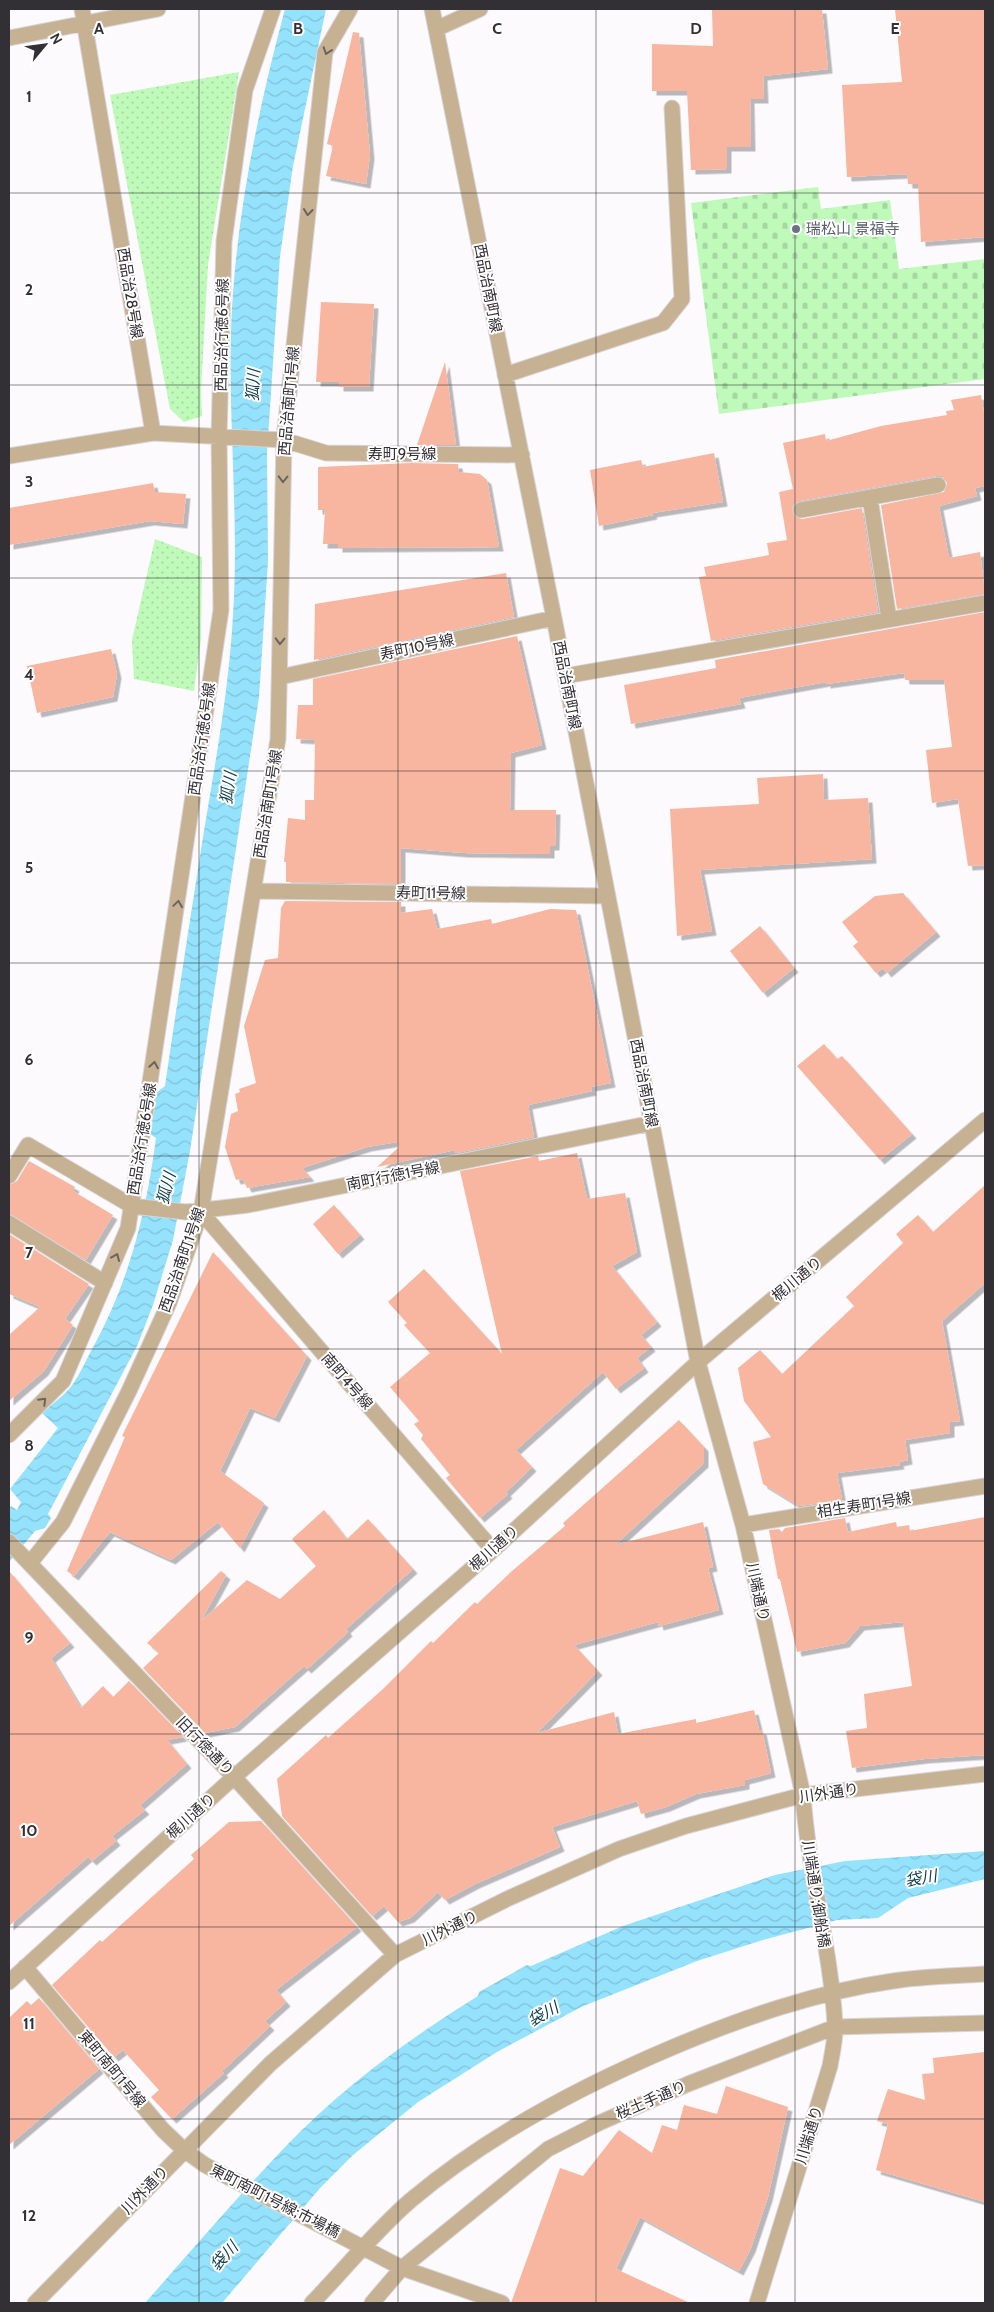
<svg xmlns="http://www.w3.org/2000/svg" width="994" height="2312" font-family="Cabin,'Noto Sans JP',sans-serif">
	<defs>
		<pattern id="green-dots" width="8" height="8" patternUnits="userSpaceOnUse" patternTransform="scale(1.25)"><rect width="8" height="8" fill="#bffaba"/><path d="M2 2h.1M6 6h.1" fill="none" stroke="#a5d7a0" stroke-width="1.8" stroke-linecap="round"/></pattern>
		<pattern id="cemetery-stones" width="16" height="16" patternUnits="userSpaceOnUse" patternTransform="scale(1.25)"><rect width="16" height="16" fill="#bffaba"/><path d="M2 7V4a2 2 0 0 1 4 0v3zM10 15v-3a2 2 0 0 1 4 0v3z" fill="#a5d7a0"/></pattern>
		<pattern id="water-waves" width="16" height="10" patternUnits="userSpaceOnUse" patternTransform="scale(1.25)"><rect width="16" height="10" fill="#94e2fc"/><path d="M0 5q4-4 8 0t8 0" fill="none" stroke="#80c2d9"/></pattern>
		<filter id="shadow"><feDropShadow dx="4.5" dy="4.5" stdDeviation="0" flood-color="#0004"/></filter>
	</defs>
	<rect width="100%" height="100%" fill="#fcfafd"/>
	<path fill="url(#green-dots)" d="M 239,72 L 208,265 L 201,390 L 202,416 L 184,422 L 170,409 L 110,95 Z
		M 155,539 L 202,557 L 201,639 L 194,691 L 134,679 L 132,640 Z"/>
	<path fill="url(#cemetery-stones)" d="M 818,187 L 821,209 L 890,200 L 899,269 L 985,259 L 985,379 L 719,414 L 691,203 Z"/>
	<path fill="url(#water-waves)" d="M 285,9 L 326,9 L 293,166 L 280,256 L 267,453 L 268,561 L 259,697 L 190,1151 L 173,1240 L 153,1305 L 137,1346 L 48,1514 L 51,1518 L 45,1528 L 35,1531 L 9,1562 L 9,1509 L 11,1506 L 17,1510 L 21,1502 L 10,1489 L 58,1428 L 42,1413 C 52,1404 65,1395 73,1384 C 80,1374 85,1362 91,1351 C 129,1283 146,1214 156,1138 L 150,1134 L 156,1093 L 165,1086 C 177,1003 190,920 203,837 C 215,764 229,690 233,615 C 240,508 225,400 233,293 C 240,197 260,102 285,9 Z
		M 985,1851 L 985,1879 L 908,1898 L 878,1918 L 837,1920 L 763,1940 L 697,1961 L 581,2007 L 497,2052 L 418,2102 L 353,2155 L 321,2187 L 222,2303 L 145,2303 C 192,2250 238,2196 287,2145 C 343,2087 410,2038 478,1996 L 479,1992 L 527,1965 L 531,1966 L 623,1926 L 775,1875 L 845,1861 Z"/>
	<path fill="#f8b59f" filter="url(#shadow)" d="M 712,9 L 822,9 L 828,69 L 763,76 L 764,99 L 750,99 L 751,147 L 727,147 L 727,169 L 691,170 L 687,91 L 652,91 L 652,44 L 713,46 Z
		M 895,9 L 985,9 L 985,237 L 921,242 L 918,184 L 908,184 L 907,174 L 847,177 L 842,85 L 902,82 Z
		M 353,32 L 359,33 L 370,155 L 366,184 L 326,176 L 333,146 L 327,144 Z
		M 321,302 L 374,304 L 369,387 L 339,387 L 339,382 L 316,382 Z
		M 445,362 L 456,445 L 417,445 Z
		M 981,395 L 985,419 L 985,486 L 975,488 L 977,496 L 939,506 L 949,558 L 980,552 L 985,594 L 897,609 L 881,505 L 944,492 L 947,483 L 942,476 L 936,476 L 799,501 L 792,506 L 794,516 L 802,519 L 862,508 L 878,612 L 711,641 L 699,577 L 706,576 L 704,567 L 769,555 L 767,543 L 787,540 L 779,492 L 793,489 L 783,443 L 825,434 L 826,441 L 881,426 L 947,415 L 946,411 L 954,410 L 951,400 Z
		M 714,453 L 723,502 L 652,513 L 653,515 L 599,526 L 590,470 L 641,460 L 643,467 Z
		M 411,463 L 458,464 L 459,472 L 480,474 L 487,480 L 499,547 L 338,548 L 338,544 L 323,544 L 325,510 L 318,510 L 318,467 Z
		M 153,483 L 155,492 L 186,494 L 183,524 L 150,521 L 9,545 L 9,508 Z
		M 506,573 L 514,617 L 314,660 L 315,604 Z
		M 985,612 L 985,865 L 968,866 L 958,799 L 932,803 L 926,750 L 952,747 L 944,680 L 905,680 L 904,673 L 826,684 L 826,682 L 739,698 L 741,704 L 631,724 L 624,685 L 716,668 L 715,660 Z
		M 517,636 L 542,745 L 511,753 L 510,810 L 556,810 L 555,846 L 550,846 L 550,854 L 464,853 L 401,848 L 401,884 L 286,882 L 286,862 L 284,862 L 288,818 L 305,820 L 305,800 L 314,800 L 315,740 L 296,739 L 298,705 L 313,705 L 313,679 Z
		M 111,649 L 117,674 L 113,697 L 37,713 L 27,666 Z
		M 823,774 L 824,800 L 868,798 L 872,859 L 700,870 L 712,931 L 677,936 L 670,809 L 759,804 L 757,778 Z
		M 903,893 L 936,932 L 887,973 L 883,968 L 876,973 L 853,946 L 858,942 L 842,922 L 875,896 Z
		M 285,901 L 401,902 L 401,913 L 432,909 L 437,929 L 491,919 L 492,924 L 550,909 L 576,910 L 611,1083 L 591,1087 L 592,1091 L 528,1105 L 534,1137 L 456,1153 L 455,1150 L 377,1167 L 398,1148 L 397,1142 L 367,1147 L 302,1168 L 310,1177 L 247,1188 L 243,1179 L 236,1180 L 225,1147 L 231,1114 L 238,1111 L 235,1094 L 240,1092 L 239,1089 L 256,1083 L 244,1026 L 265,960 L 278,958 L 281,908 Z
		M 760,926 L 794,968 L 763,993 L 730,951 Z
		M 824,1044 L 837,1059 L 842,1056 L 912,1134 L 880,1160 L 797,1066 Z
		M 577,1153 L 587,1199 L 625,1193 L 637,1252 L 612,1266 L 657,1322 L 641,1335 L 651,1347 L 637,1358 L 644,1368 L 616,1389 L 603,1372 L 516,1450 L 532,1467 L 506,1492 L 508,1494 L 480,1518 L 446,1478 L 450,1475 L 421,1439 L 423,1435 L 414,1424 L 419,1421 L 390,1387 L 430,1353 L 404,1325 L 407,1323 L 388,1302 L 424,1269 L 502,1354 L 460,1171 L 538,1156 L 539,1161 Z
		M 29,1161 L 75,1187 L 73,1191 L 113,1215 L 86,1260 L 9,1214 L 9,1185 L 17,1181 Z
		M 985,1185 L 985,1283 L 942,1321 L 960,1421 L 950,1422 L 950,1433 L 905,1440 L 908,1460 L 899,1462 L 900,1465 L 837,1473 L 842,1500 L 799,1506 L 763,1484 L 753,1442 L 771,1437 L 744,1401 L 738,1368 L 760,1350 L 782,1374 L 854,1306 L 846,1297 L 903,1243 L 896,1234 L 918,1215 L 933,1232 Z
		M 334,1205 L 360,1235 L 338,1254 L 313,1224 Z
		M 9,1234 L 89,1284 L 65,1319 L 73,1325 L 44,1371 L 9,1401 L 9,1335 L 40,1307 L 9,1294 Z
		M 213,1252 L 307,1356 L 275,1418 L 250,1408 L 220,1471 L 264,1503 L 240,1548 L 218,1522 L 171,1560 L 110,1532 L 74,1576 L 67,1571 L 125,1437 L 122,1436 Z
		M 679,1420 L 704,1447 L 704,1463 L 615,1545 L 703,1522 L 713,1567 L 708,1568 L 719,1610 L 659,1626 L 658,1622 L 574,1645 L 598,1671 L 537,1733 L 614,1712 L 618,1734 L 696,1719 L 696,1723 L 754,1710 L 759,1730 L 762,1730 L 771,1773 L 745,1780 L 745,1785 L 696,1794 L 666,1807 L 641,1814 L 637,1801 L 552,1827 L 560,1847 L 475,1884 L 445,1900 L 438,1892 L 410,1918 L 398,1922 L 384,1906 L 372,1916 L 282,1816 L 277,1779 L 326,1735 L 328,1738 L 383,1689 L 431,1641 L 433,1643 L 475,1602 L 477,1604 L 512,1571 L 565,1526 L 563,1523 Z
		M 324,1510 L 347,1539 L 368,1519 L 413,1569 L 346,1629 L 348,1632 L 307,1669 L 304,1666 L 235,1727 L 205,1733 L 143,1668 L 159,1653 L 147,1643 L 221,1571 L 226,1575 L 201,1621 L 247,1580 L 280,1599 L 316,1566 L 292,1539 Z
		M 985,1517 L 985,1755 L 924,1759 L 852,1768 L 846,1731 L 867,1728 L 864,1694 L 912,1686 L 903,1622 L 860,1626 L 845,1643 L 797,1652 L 780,1579 L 778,1579 L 769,1530 L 779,1529 L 782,1532 L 785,1528 L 845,1518 L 848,1532 L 896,1522 L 897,1527 L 909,1525 L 910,1531 Z
		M 9,1571 L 70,1643 L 51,1658 L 81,1708 L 103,1686 L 113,1697 L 129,1681 L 183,1737 L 167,1740 L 187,1764 L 140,1805 L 145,1810 L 112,1836 L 116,1841 L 92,1861 L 88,1857 L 9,1926 Z
		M 261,1821 L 357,1927 L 276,1990 L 286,2002 L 265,2021 L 270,2026 L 222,2071 L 224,2073 L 172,2119 L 151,2097 L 159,2090 L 123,2050 L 114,2057 L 52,1985 L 100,1940 L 102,1942 L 194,1859 L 191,1855 L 229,1822 Z
		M 39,1998 L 99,2069 L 9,2145 L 9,2018 L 27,2001 L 31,2005 Z
		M 985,2052 L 985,2202 L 876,2170 L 888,2124 L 877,2121 L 888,2089 L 925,2100 L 922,2074 L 934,2073 L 933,2058 Z
		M 726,2086 L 788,2107 L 768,2197 L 751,2248 L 739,2271 L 640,2217 L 616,2269 L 690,2303 L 511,2303 L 560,2168 L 583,2176 L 619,2130 L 652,2153 L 662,2125 L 677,2130 L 684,2105 L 717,2114 Z"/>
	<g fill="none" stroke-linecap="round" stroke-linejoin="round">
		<g stroke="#d8d5d9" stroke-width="17">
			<path id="minor" d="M 432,9 L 554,618 L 698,1362 L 743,1525 L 803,1795 C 808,1872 831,1948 835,2025 C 836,2038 832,2053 830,2066 L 757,2303
				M 436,29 L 480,9
				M 9,38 L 158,9
				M 505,375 L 663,323 L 682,299 L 672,108
				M 153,433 L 284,440 L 326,453 L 522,455
				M 9,456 L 153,433 L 82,9
				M 870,498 L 889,619
				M 801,510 L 938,485
				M 565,676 L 985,603
				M 280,677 L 554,618
				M 254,891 L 607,896
				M 9,1176 L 28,1145 L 132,1206 L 186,1212 L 248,1205 L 652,1123
				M 201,1212 L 493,1550
				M 9,1223 L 105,1283
				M 9,1435 L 63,1381 L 128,1228 L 221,610 L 219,437 L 224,241 L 245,90 L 273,9
				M 743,1525 L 985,1486
				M 9,1542 L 234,1777 L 395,1955
				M 30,1563 L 63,1522 L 129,1391 L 169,1303 L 201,1212 L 278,739 L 284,440 L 325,52 L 350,9
				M 25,1967 L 163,2130 L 184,2150 L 205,2165 L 402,2268 L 502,2303
				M 9,1982 L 234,1777 L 493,1550 L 698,1362 L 985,1120
				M 35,2303 L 270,2064 L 395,1955 L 507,1899 L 619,1849 L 686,1826 L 803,1795 L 985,1774
				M 312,2303 C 345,2269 375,2231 411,2200 C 488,2135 579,2087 671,2048 C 742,2018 816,1992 893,1981 C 923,1976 955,1976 985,1974
				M 372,2303 L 402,2268 L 548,2149 L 599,2123 L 688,2084 L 835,2027 L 985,2023"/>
		</g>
		<use href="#minor" stroke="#c6b193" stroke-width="15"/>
	</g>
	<defs><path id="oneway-chevron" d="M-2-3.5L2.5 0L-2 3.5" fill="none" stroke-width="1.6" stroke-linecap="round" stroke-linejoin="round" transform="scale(1.25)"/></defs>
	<g stroke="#6d635b">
		<use href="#oneway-chevron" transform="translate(327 51) rotate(109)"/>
		<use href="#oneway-chevron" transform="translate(308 212) rotate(96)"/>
		<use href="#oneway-chevron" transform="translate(283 479) rotate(91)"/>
		<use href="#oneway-chevron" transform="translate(280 641) rotate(91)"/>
		<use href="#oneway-chevron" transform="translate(178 904) rotate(-82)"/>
		<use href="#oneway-chevron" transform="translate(154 1065) rotate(-81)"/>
		<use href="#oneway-chevron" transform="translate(116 1257) rotate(-67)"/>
		<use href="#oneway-chevron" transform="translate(43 1401) rotate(-45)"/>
	</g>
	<path fill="none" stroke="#322f35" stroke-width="1" stroke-opacity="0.55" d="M 199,9 L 199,2303M 398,9 L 398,2303M 596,9 L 596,2303M 795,9 L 795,2303M 9,193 L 985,193M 9,385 L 985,385M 9,578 L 985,578M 9,771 L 985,771M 9,963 L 985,963M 9,1156 L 985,1156M 9,1349 L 985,1349M 9,1541 L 985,1541M 9,1734 L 985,1734M 9,1927 L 985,1927M 9,2119 L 985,2119"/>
	<circle fill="#6b7280" stroke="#fff" stroke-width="2" cx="796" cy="229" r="5"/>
	<g text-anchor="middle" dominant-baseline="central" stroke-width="4" stroke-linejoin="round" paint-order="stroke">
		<g font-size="15" fill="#5b616d" stroke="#fff" text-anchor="start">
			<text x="806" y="229">瑞松山 景福寺</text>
		</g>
		<g font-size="15" fill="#322f35" stroke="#fff">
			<text transform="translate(488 288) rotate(79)">西品治南町線</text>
			<text transform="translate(130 293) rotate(81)">西品治28号線</text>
			<text transform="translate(222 335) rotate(-89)">西品治行徳6号線</text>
			<text transform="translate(289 401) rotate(-85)">西品治南町1号線</text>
			<text x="402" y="454">寿町9号線</text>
			<text transform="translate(417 647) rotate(-12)">寿町10号線</text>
			<text transform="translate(567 685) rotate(79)">西品治南町線</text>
			<text transform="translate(202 739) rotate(-82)">西品治行徳6号線</text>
			<text transform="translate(268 804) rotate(-81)">西品治南町1号線</text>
			<text transform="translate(431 893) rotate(1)">寿町11号線</text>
			<text transform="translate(644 1083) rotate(79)">西品治南町線</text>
			<text transform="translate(142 1139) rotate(-81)">西品治行徳6号線</text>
			<text transform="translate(393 1176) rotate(-11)">南町行徳1号線</text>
			<text transform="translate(182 1260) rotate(-71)">西品治南町1号線</text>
			<text transform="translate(797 1279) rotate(-40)">梶川通り</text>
			<text transform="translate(347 1381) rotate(49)">南町4号線</text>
			<text transform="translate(864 1505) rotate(-9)">相生寿町1号線</text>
			<text transform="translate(494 1548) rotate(-42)">梶川通り</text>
			<text transform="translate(758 1592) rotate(78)">川端通り</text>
			<text transform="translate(205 1746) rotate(46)">旧行徳通り</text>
			<text transform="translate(829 1793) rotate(-8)">川外通り</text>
			<text transform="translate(191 1816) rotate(-42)">梶川通り</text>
			<text transform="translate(816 1894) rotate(81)">川端通り;御船橋</text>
			<text transform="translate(450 1928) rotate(-26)">川外通り</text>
			<text transform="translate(112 2069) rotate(50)">東町南町1号線</text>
			<text transform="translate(651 2100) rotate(-23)">桜土手通り</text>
			<text transform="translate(809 2135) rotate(-73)">川端通り</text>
			<text transform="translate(145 2190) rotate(-46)">川外通り</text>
			<text transform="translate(275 2201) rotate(27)">東町南町1号線;市場橋</text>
		</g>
		<g font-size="16" font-style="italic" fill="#11404d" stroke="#fff">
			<text transform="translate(253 385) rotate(-87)">狐川</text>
			<text transform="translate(228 788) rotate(-81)">狐川</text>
			<text transform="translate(166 1188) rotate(-75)">狐川</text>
			<text transform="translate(921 1878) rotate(-9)">袋川</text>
			<text transform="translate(543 2014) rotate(-29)">袋川</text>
			<text transform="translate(224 2256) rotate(-47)">袋川</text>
		</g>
	</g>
	<g font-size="16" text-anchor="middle" font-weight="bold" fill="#322f35" stroke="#fff" stroke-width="4" stroke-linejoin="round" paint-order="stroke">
		<text x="99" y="34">A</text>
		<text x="298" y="34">B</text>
		<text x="497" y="34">C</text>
		<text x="696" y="34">D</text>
		<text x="895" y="34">E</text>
		<text x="29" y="102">1</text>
		<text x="29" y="295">2</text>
		<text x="29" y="487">3</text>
		<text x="29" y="680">4</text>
		<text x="29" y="873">5</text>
		<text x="29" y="1065">6</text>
		<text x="29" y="1258">7</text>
		<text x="29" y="1451">8</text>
		<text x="29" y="1643">9</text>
		<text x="29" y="1836">10</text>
		<text x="29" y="2029">11</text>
		<text x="29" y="2221">12</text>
	</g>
	<rect width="994" height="2312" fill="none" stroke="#322f35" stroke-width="20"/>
	<g transform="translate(45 45) rotate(61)" stroke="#ffffff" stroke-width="4" paint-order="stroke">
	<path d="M0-4L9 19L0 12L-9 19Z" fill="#322f35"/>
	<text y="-8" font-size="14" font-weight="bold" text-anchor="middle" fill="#322f35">N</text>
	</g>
</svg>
